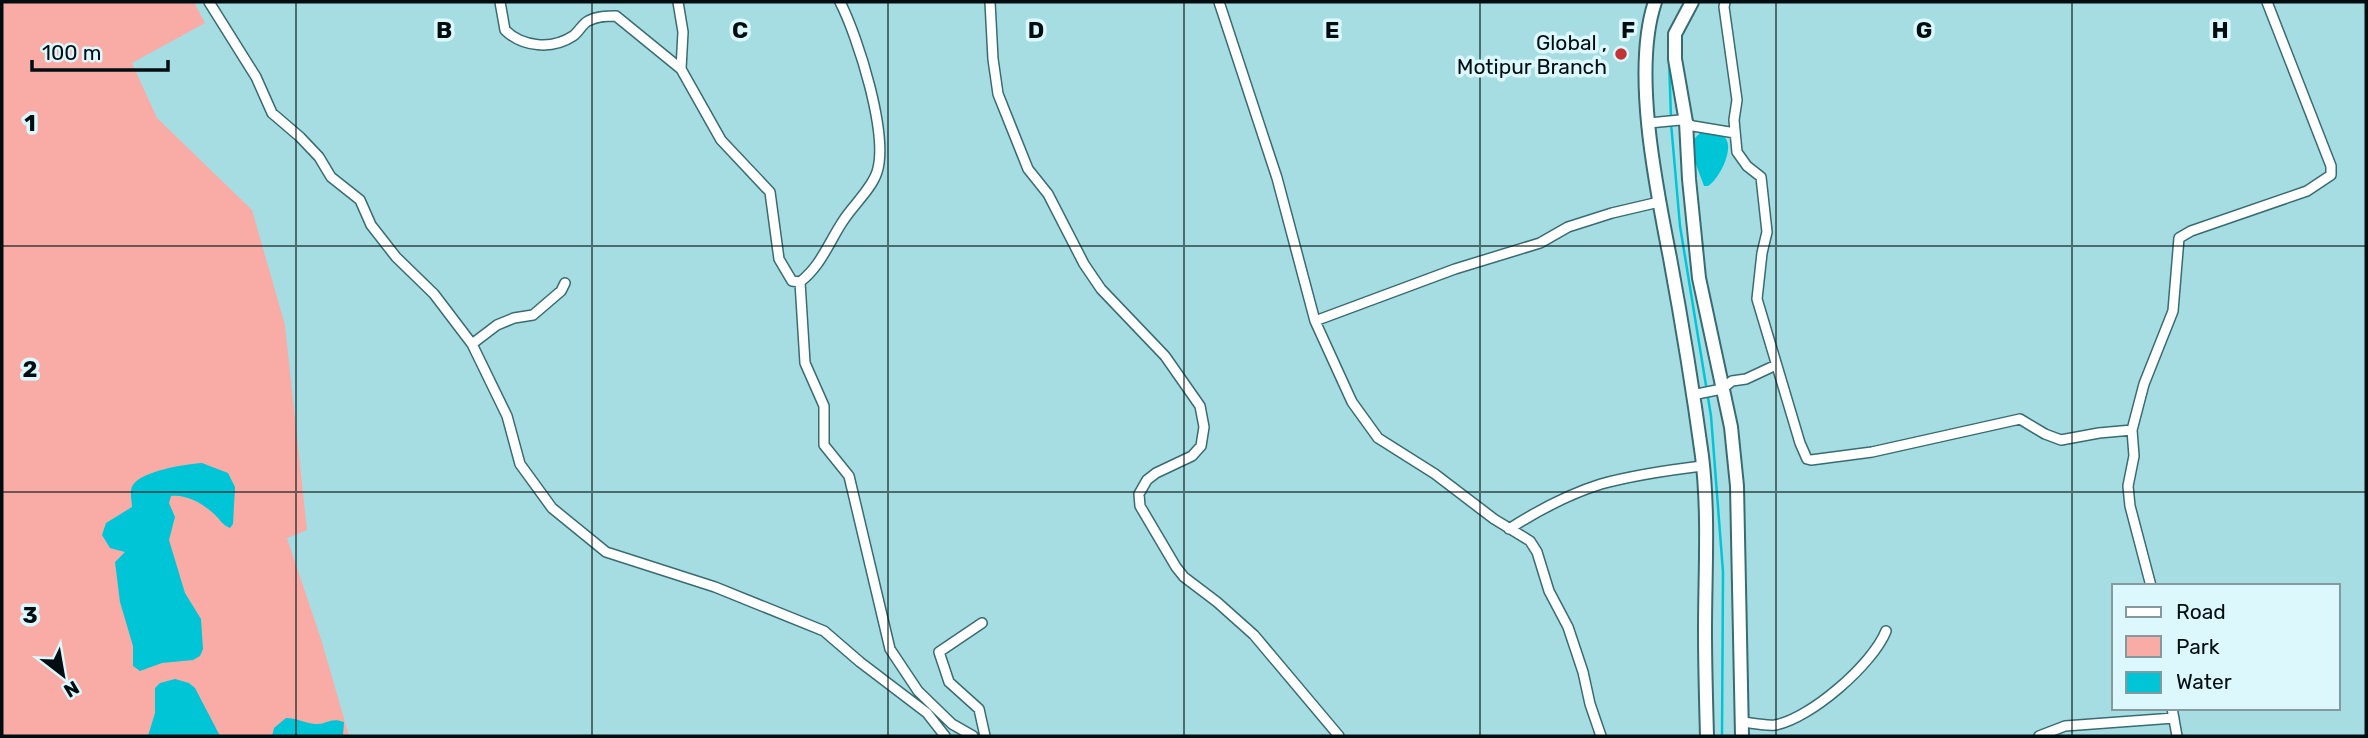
<svg xmlns="http://www.w3.org/2000/svg" width="2368" height="738" font-family="Rubik,sans-serif">
	<rect width="100%" height="100%" fill="#a6dde3"/>
	<path fill="#f8aca5" d="M 2,2 L 194,2 L 205,23 L 132,63 L 157,118 L 252,210 L 285,325 L 307,530 L 287,538 L 321,639 L 349,736 L 2,736 Z"/>
	<path fill="#00c5d6" d="M 1700,133 C 1706,133 1718,132 1723,136 C 1737,145 1719,180 1708,186 L 1704,186 L 1694,159 L 1695,138 Z
		M 202,463 L 228,473 L 235,487 L 233,524 L 230,528 C 222,525 220,519 213,513 C 202,503 186,494 171,496 L 169,503 L 175,517 L 169,540 L 185,593 L 201,619 L 203,649 L 200,656 L 193,660 L 162,663 L 140,671 L 133,666 L 133,646 L 120,602 L 115,562 L 125,552 L 110,548 L 102,535 L 106,523 L 132,507 C 132,501 129,490 133,485 C 142,471 185,464 202,463 Z
		M 175,679 L 189,683 L 195,688 L 220,736 L 148,736 L 155,713 L 155,688 L 160,683 Z
		M 286,718 C 297,718 305,723 315,724 C 327,725 330,717 344,722 L 343,736 L 272,736 L 274,728 Z"/>
	<g fill="none" stroke-linecap="round" stroke-linejoin="round">
		<path stroke="#00c5d6" stroke-width="2.5" d="M 1672,29 L 1682,7
			M 1669,60 L 1671,117
			M 1671,123 L 1680,226 L 1711,416 L 1723,572 L 1722,736"/>
		<g stroke="#386c72" stroke-width="12">
			<path id="street" d="M 209,2 L 256,77 L 272,113 L 300,137 L 319,157 L 331,177 L 360,200 L 371,225 L 396,257 L 434,294 L 472,344 L 507,416 L 520,464 L 552,508 L 606,552 L 715,587 L 824,631 L 860,662 L 927,713 L 945,736
				M 500,2 L 505,30 C 522,47 552,50 573,36 C 579,32 582,24 588,21 C 597,16 607,16 616,16 L 681,69
				M 678,2 L 683,32 L 681,69 L 721,140 L 770,192 L 779,259 L 792,281 L 800,282 L 805,363 L 824,406 L 824,445 L 849,476 L 890,649 L 918,691 L 952,724 L 973,736
				M 990,2 L 993,59 L 998,94 L 1028,169 L 1048,194 L 1084,264 L 1101,289 L 1165,356 L 1200,406 L 1204,427 L 1201,446 L 1192,456 L 1156,473 L 1147,480 L 1139,494 L 1140,506 L 1176,567 L 1184,577 L 1217,602 L 1254,635 L 1339,736
				M 1219,2 L 1277,178 L 1315,321 L 1352,402 L 1378,438 L 1435,474 L 1494,519 L 1530,541 L 1537,552 L 1549,591 L 1568,627 L 1583,672 L 1590,704 L 1601,736
				M 1725,2 L 1724,7 L 1737,100 L 1734,120 L 1737,152 L 1747,166 L 1761,177 L 1767,232 L 1762,253 L 1757,299 L 1800,443 L 1807,459 L 1811,460 L 1872,452 L 2020,419 L 2045,434 L 2061,440 L 2099,433 L 2132,430
				M 1649,123 L 1680,120 L 1693,126 L 1735,133
				M 800,282 C 821,266 829,242 843,221 C 853,205 871,190 877,172 C 889,135 858,37 840,2
				M 1315,321 L 1455,269 L 1540,243 L 1568,227 L 1612,213 L 1659,202
				M 472,344 L 497,325 L 514,318 L 533,315 L 561,291 L 565,283
				M 1692,395 L 1722,389 L 1732,381 L 1746,379 L 1776,365
				M 1509,529 C 1537,511 1569,494 1601,484 C 1634,475 1669,470 1702,466
				M 2151,586 L 2130,506 L 2128,486 L 2134,456 L 2132,430 L 2144,384 L 2173,311 L 2179,238 L 2191,231 L 2307,191 L 2331,175 L 2331,166 L 2267,2
				M 982,623 L 939,652 L 949,682 L 979,709 L 985,736
				M 2172,708 L 2177,736
				M 1742,722 C 1752,723 1765,726 1775,725 C 1810,719 1873,664 1886,631
				M 2039,736 L 2065,726 L 2174,718"/>
		</g>
		<g stroke="#386c72" stroke-width="16">
			<path id="secondary" d="M 1655,2 C 1632,70 1656,187 1670,258 C 1682,323 1693,390 1702,456 C 1709,514 1705,572 1705,630 C 1705,666 1706,701 1707,736
				M 1692,2 L 1675,34 L 1675,59 L 1686,122 L 1689,179 L 1699,278 L 1731,427 L 1737,486 L 1742,736"/>
		</g>
		<use href="#street" stroke="#fff" stroke-width="9"/>
		<use href="#secondary" stroke="#fff" stroke-width="12"/>
	</g>
	<path fill="none" stroke="#000e11" stroke-width="2" stroke-opacity="0.55" d="M 296,2 L 296,736M 592,2 L 592,736M 888,2 L 888,736M 1184,2 L 1184,736M 1480,2 L 1480,736M 1776,2 L 1776,736M 2072,2 L 2072,736M 2,246 L 2366,246M 2,492 L 2366,492"/>
	<circle fill="#c33534" stroke="#ddf8fc" stroke-width="2.5" cx="1621" cy="54" r="7"/>
	<g text-anchor="middle" dominant-baseline="central" stroke-width="7" stroke-linejoin="round" paint-order="stroke">
		<g font-size="21" fill="#000e11" stroke="#ddf8fc" text-anchor="end">
			<text x="1607" y="42">Global ,<tspan x="1607" dy="24">Motipur Branch</tspan></text>
		</g>
	</g>
	<g font-size="23" text-anchor="middle" font-weight="bold" fill="#000e11" stroke="#ddf8fc" stroke-width="7" stroke-linejoin="round" paint-order="stroke">
		<text x="444" y="38">B</text>
		<text x="740" y="38">C</text>
		<text x="1036" y="38">D</text>
		<text x="1332" y="38">E</text>
		<text x="1628" y="38">F</text>
		<text x="1924" y="38">G</text>
		<text x="2220" y="38">H</text>
		<text x="30" y="131">1</text>
		<text x="30" y="377">2</text>
		<text x="30" y="623">3</text>
	</g>
	<rect width="2368" height="738" fill="none" stroke="#000e11" stroke-width="7"/>
	<rect x="2112" y="584" width="228" height="126" fill="#ddf8fc" stroke="#859a9e" stroke-width="2"/>
	<rect x="2126" y="607" width="35" height="10" fill="#ffffff" stroke="#859a9e" stroke-width="2"/>
	<text x="2176" y="619" font-size="21" fill="#000e11">Road</text>
	<rect x="2126" y="636" width="35" height="21" fill="#f8aca5" stroke="#859a9e" stroke-width="2"/>
	<text x="2176" y="654" font-size="21" fill="#000e11">Park</text>
	<rect x="2126" y="672" width="35" height="21" fill="#00c5d6" stroke="#859a9e" stroke-width="2"/>
	<text x="2176" y="689" font-size="21" fill="#000e11">Water</text>
	<g transform="translate(63 675) rotate(149)" stroke="#ddf8fc" stroke-width="5" paint-order="stroke">
	<path d="M0-5L12 26L0 18L-12 26Z" fill="#000e11"/>
	<text y="-10" font-size="19" font-weight="bold" text-anchor="middle" fill="#000e11">N</text>
	</g>
	<path d="M32 60v10h136v-10" fill="none" stroke="#000e11" stroke-width="3.5"/>
	<text x="42" y="60" font-size="21" fill="#000e11" stroke="#ddf8fc" stroke-width="5" paint-order="stroke">100 m</text>
</svg>
